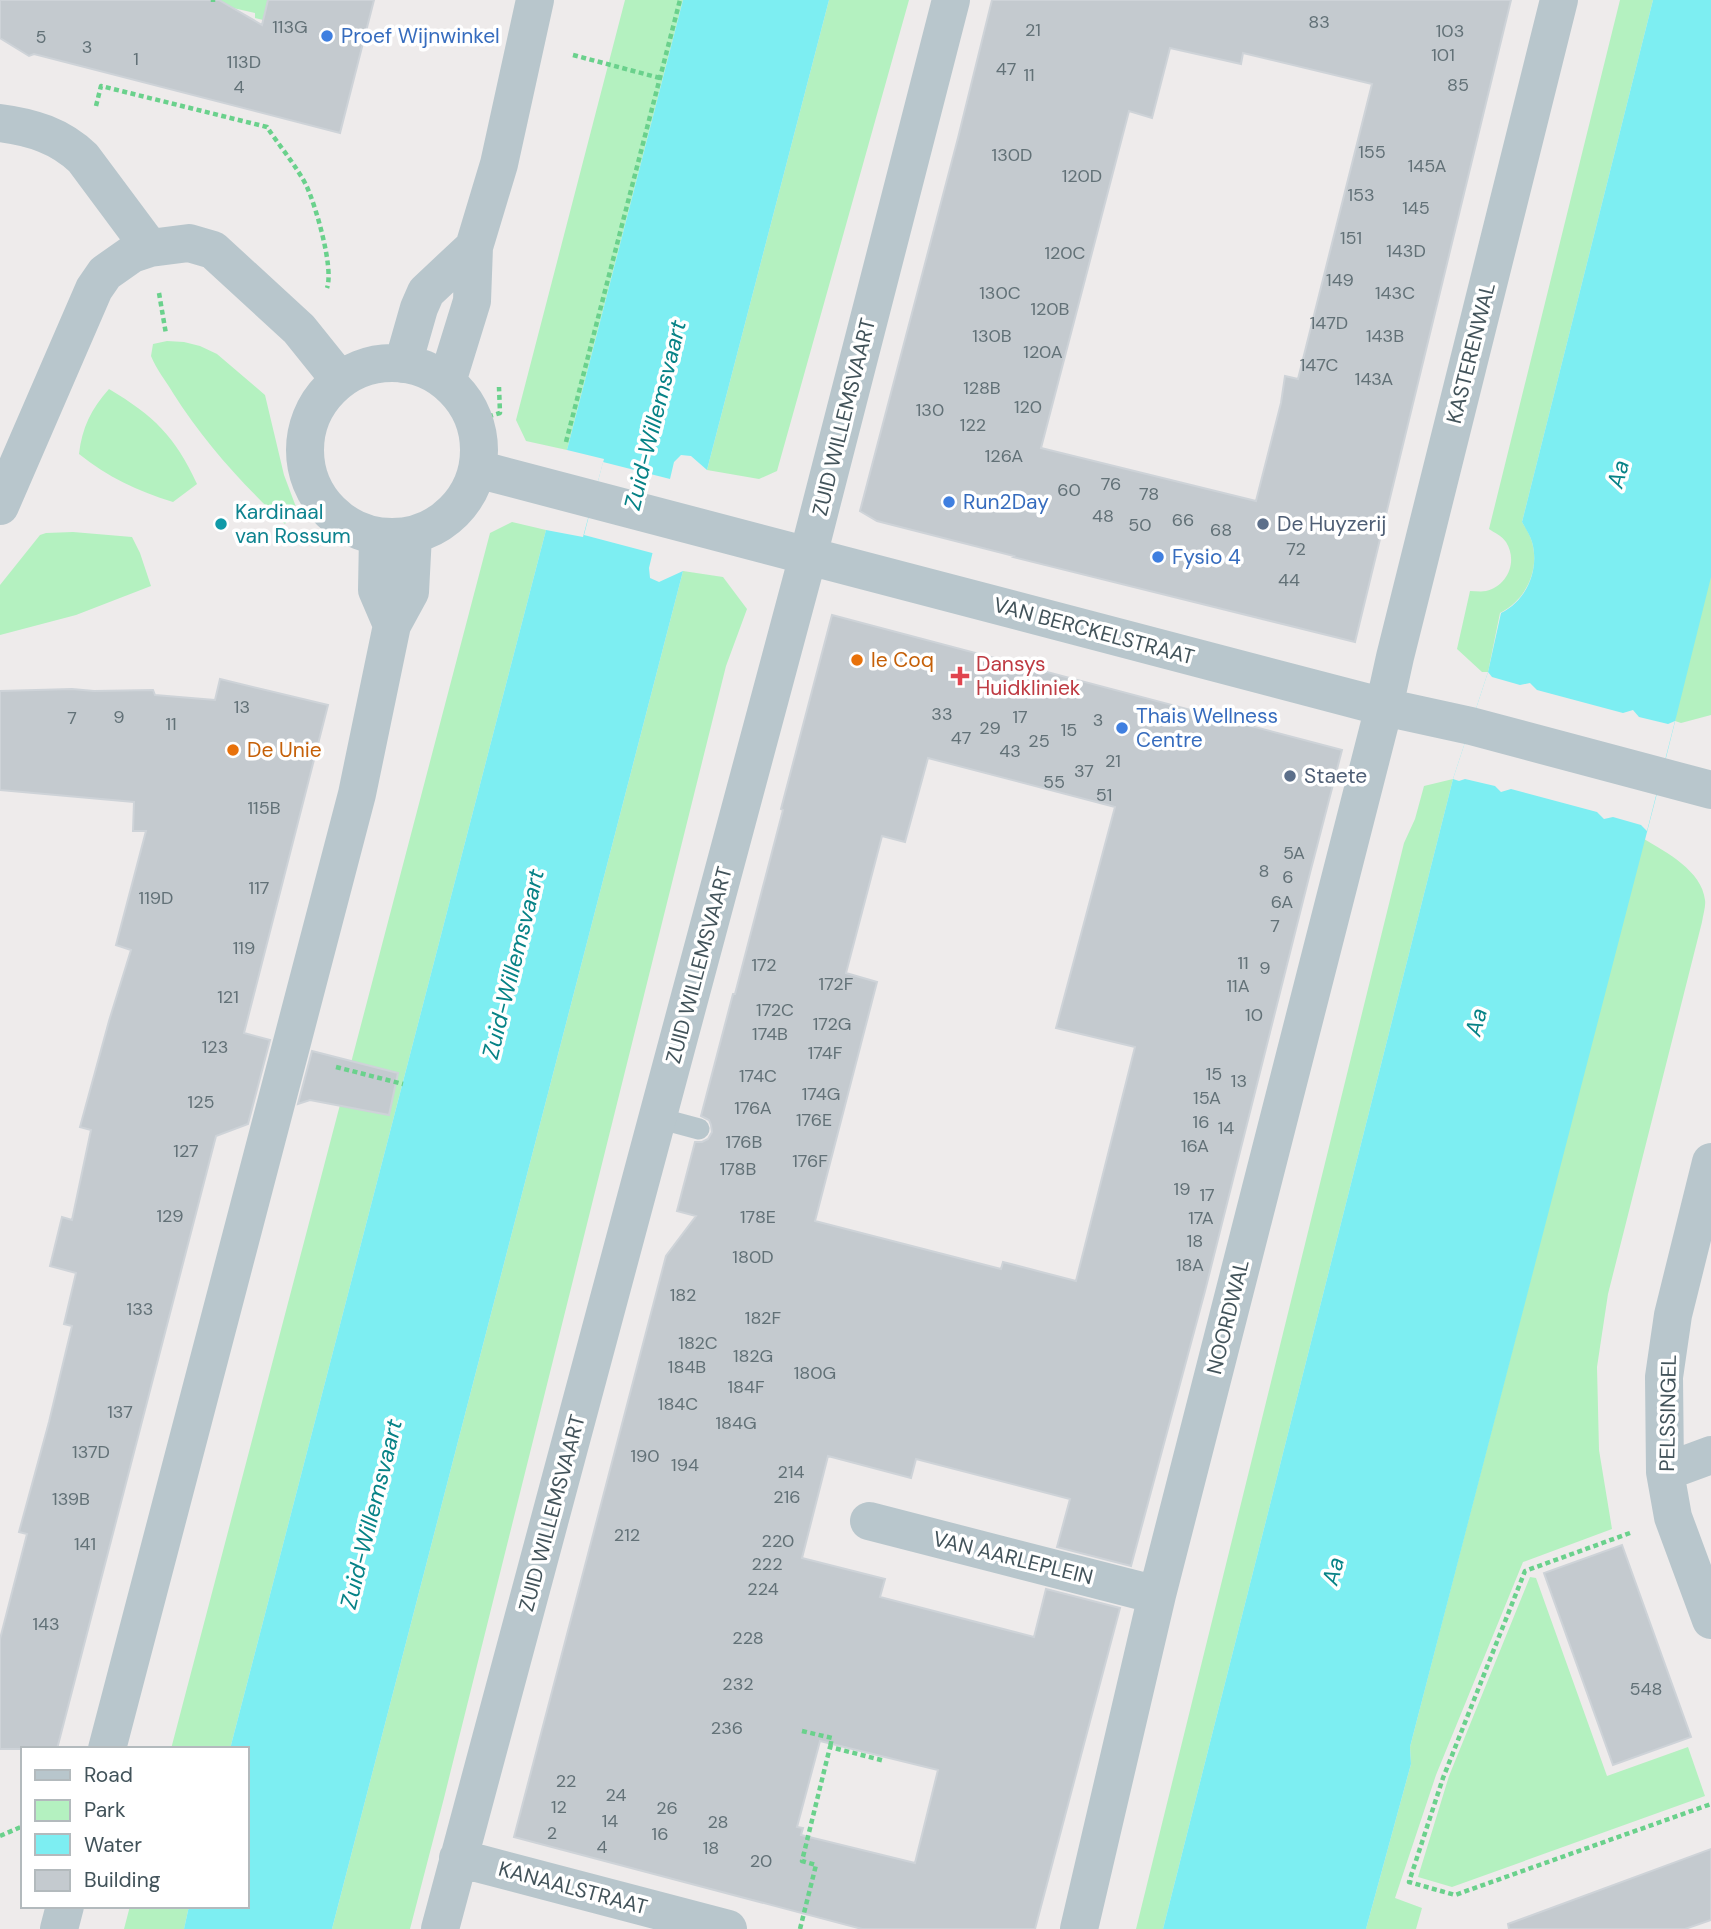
<svg xmlns="http://www.w3.org/2000/svg" width="1711" height="1929" font-family="'DM Sans',sans-serif">
	<rect width="100%" height="100%" fill="#eeebeb"/>
	<path fill="#b4f1c0" d="M 221,0 L 269,0 L 263,20 L 255,18 L 255,13 L 233,8 L 218,9 Z
		M 625,0 L 683,0 L 567,450 L 526,441 L 516,420 Z
		M 829,0 L 909,0 L 777,471 L 759,479 L 707,470 Z
		M 1620,0 L 1653,0 L 1522,522 C 1526,528 1530,535 1532,542 C 1540,570 1526,600 1500,613 L 1488,672 L 1482,672 L 1457,649 L 1470,591 C 1475,591 1481,592 1486,591 C 1508,586 1518,561 1506,542 C 1502,536 1495,533 1489,529 Z
		M 167,341 L 184,342 L 200,346 L 217,354 L 265,395 L 284,475 L 296,507 L 285,524 C 243,485 204,442 173,393 C 166,381 156,369 151,356 L 153,344 Z
		M 109,389 C 154,416 175,436 197,484 L 173,502 C 137,491 108,477 79,454 C 82,428 91,409 109,389 Z
		M 512,522 L 546,530 L 230,1749 L 171,1749 L 490,533 Z
		M 73,532 L 132,537 L 140,553 L 151,586 L 76,615 L 0,635 L 0,585 L 40,535 L 46,533 Z
		M 1711,541 L 1711,715 L 1681,723 L 1675,721 L 1689,629 Z
		M 683,571 L 723,577 L 747,609 L 726,666 L 444,1798 L 410,1929 L 332,1929 Z
		M 1453,779 L 1163,1929 L 1136,1929 L 1404,843 L 1415,819 L 1424,786 Z
		M 1644,839 C 1666,852 1702,871 1705,900 C 1706,906 1703,915 1702,922 L 1608,1294 L 1597,1367 L 1599,1450 L 1612,1529 L 1523,1562 L 1436,1775 L 1395,1898 L 1422,1908 L 1416,1929 L 1366,1929 L 1411,1764 L 1410,1747 Z
		M 1530,1577 L 1536,1578 L 1607,1776 L 1688,1747 L 1705,1796 L 1452,1887 L 1418,1877 L 1449,1776 Z
		M 130,1906 L 189,1906 L 184,1929 L 124,1929 Z"/>
	<path fill="#7deef2" d="M 683,0 L 829,0 L 707,470 L 691,456 L 681,455 L 674,462 L 649,568 L 650,578 L 659,582 L 683,571 L 332,1929 L 184,1929 L 189,1906 L 247,1906 L 247,1749 L 230,1749 L 546,530 L 583,537 L 604,459 L 567,450 Z
		M 1653,0 L 1711,0 L 1711,577 L 1661,778 L 1410,1747 L 1411,1764 L 1366,1929 L 1163,1929 L 1453,779 L 1488,672 L 1501,613 C 1526,601 1540,570 1532,542 C 1530,535 1526,529 1522,522 Z"/>
	<path fill="#eeebeb" d="M 603,462 L 674,480 L 656,554 L 584,535 Z
		M 1488,672 L 1492,677 L 1520,685 L 1530,683 L 1537,690 L 1623,713 L 1633,710 L 1639,717 L 1668,724 L 1675,721 L 1647,831 L 1641,825 L 1613,817 L 1604,819 L 1597,812 L 1511,789 L 1501,792 L 1495,786 L 1465,779 L 1459,781 L 1453,779 Z"/>
	<path fill="#c4cacf" stroke="#ced3d8" stroke-width="2" fill-rule="evenodd" d="M 0,0 L 219,0 L 262,25 L 268,0 L 374,0 L 340,133 L 65,62 L 34,54 L 29,56 L 0,38 Z
		M 992,0 L 1511,0 L 1355,642 L 1013,557 L 1014,556 L 877,521 L 860,511 L 958,138 ZM 1170,48 L 1241,64 L 1243,53 L 1372,84 L 1298,379 L 1285,376 L 1281,403 L 1256,501 L 1041,448 L 1129,111 L 1152,118 Z
		M 832,615 L 1342,750 L 1310,873 L 1205,1291 L 1131,1566 L 1057,1547 L 1070,1499 L 916,1459 L 911,1478 L 828,1456 L 802,1558 L 885,1579 L 880,1597 L 1034,1637 L 1046,1589 L 1120,1608 L 1035,1929 L 862,1929 L 514,1837 L 666,1256 L 696,1216 L 677,1211 L 695,1142 L 702,1142 L 708,1139 L 712,1132 L 711,1125 L 709,1120 L 701,1116 L 733,994 L 735,994 L 783,810 L 781,809 ZM 928,758 L 1115,807 L 1056,1028 L 1135,1047 L 1076,1281 L 1003,1262 L 1001,1269 L 815,1221 L 877,982 L 846,973 L 882,836 L 905,842 ZM 820,1741 L 938,1770 L 915,1863 L 801,1835 L 803,1828 L 797,1827 Z
		M 220,679 L 328,705 L 244,1033 L 270,1040 L 248,1124 L 216,1136 L 57,1749 L 0,1749 L 0,1639 L 27,1534 L 19,1532 L 49,1422 L 72,1326 L 64,1324 L 76,1273 L 50,1266 L 62,1217 L 72,1220 L 91,1130 L 80,1127 L 109,1021 L 131,950 L 116,945 L 146,831 L 133,831 L 134,802 L 0,790 L 0,691 L 72,689 L 94,691 L 153,690 L 155,695 L 215,700 Z
		M 312,1051 L 398,1073 L 389,1115 L 310,1100 L 298,1104 Z
		M 1622,1545 L 1691,1737 L 1613,1765 L 1544,1573 Z
		M 1711,1849 L 1711,1920 L 1685,1929 L 1509,1929 L 1508,1924 Z"/>
	<g fill="none" stroke-linecap="round" stroke-linejoin="round">
		<path stroke="#6ad18c" stroke-width="4.5" stroke-dasharray="5 3.5" stroke-linecap="butt" d="M 213,2 L 213,0
			M 573,55 L 660,78
			M 96,106 L 101,86 L 267,127 C 278,144 298,168 307,187 C 316,207 334,268 327,288
			M 159,293 L 166,334
			M 480,419 L 500,413 L 499,387
			M 566,442 L 680,0
			M 336,1067 L 403,1084
			M 1630,1533 L 1525,1571 L 1443,1778 L 1409,1882 L 1455,1895 L 1711,1804
			M 802,1731 L 832,1738 L 830,1747
			M 0,1836 L 23,1826
			M 800,1929 L 816,1865 L 802,1861 L 830,1747 L 885,1761"/>
		<path stroke="#b8c6cc" stroke-width="21" d="M 658,1118 L 699,1129"/>
		<path stroke="#b8c6cc" stroke-width="38" d="M 0,123 C 32,127 60,136 83,158 L 150,248
			M305 450a87 87 0 1 1 174 0a87 87 0 1 1-174 0Z
			M 403,364 L 419,308 L 426,292 L 474,247
			M 447,382 L 472,301 L 474,247 L 499,164 L 535,0
			M 477,469 L 1384,707 L 1471,726 L 1711,790
			M 0,506 L 94,289 L 105,273 L 132,254 L 150,248 L 189,243 L 213,250 L 299,329 L 340,380
			M 378,536 L 377,590 L 392,625
			M 1711,1162 L 1673,1315 L 1664,1377 L 1665,1472 L 1673,1517 L 1711,1620
			M 1665,1472 L 1711,1455
			M 869,1521 L 1157,1595
			M 107,1749 L 357,794 L 392,625 L 410,592 L 413,535
			M 458,1858 L 728,1929
			M 59,1929 L 65,1906
			M 440,1929 L 808,556 L 951,0
			M 1079,1929 L 1157,1595 L 1384,707 L 1395,657 L 1559,0"/>
	</g>
	<g fill="#3f7fe0" stroke="#fff" stroke-width="2.5">
		<circle cx="327" cy="36" r="7"/>
		<circle cx="949" cy="502" r="7"/>
		<circle cx="1158" cy="557" r="7"/>
		<circle cx="1122" cy="728" r="7"/>
	</g>
	<circle fill="#0f9aa8" stroke="#fff" stroke-width="2.5" cx="221" cy="524" r="7"/>
	<g fill="#5c6f8a" stroke="#fff" stroke-width="2.5">
		<circle cx="1263" cy="524" r="7"/>
		<circle cx="1290" cy="776" r="7"/>
	</g>
	<g fill="#e8710a" stroke="#fff" stroke-width="2.5">
		<circle cx="857" cy="660" r="7"/>
		<circle cx="233" cy="750" r="7"/>
	</g>
	<path fill="#e0444e" stroke="#fff" stroke-width="2.5" d="M956.5 665.5h7v7h7v7h-7v7h-7v-7h-7v-7h7z"/>
	<g text-anchor="middle" dominant-baseline="central" stroke-width="7" stroke-linejoin="round" paint-order="stroke">
		<g font-size="18" fill="#627177">
			<text x="1319" y="22">83</text>
			<text x="290" y="27">113G</text>
			<text x="1033" y="30">21</text>
			<text x="1450" y="31">103</text>
			<text x="41" y="37">5</text>
			<text x="87" y="47">3</text>
			<text x="1443" y="55">101</text>
			<text x="136" y="59">1</text>
			<text x="244" y="62">113D</text>
			<text x="1006" y="69">47</text>
			<text x="1029" y="75">11</text>
			<text x="1458" y="85">85</text>
			<text x="239" y="87">4</text>
			<text x="1372" y="152">155</text>
			<text x="1012" y="155">130D</text>
			<text x="1427" y="166">145A</text>
			<text x="1082" y="176">120D</text>
			<text x="1361" y="195">153</text>
			<text x="1416" y="208">145</text>
			<text x="1351" y="238">151</text>
			<text x="1406" y="251">143D</text>
			<text x="1065" y="253">120C</text>
			<text x="1340" y="280">149</text>
			<text x="1000" y="293">130C</text>
			<text x="1395" y="293">143C</text>
			<text x="1050" y="309">120B</text>
			<text x="1329" y="323">147D</text>
			<text x="992" y="336">130B</text>
			<text x="1385" y="336">143B</text>
			<text x="1043" y="352">120A</text>
			<text x="1319" y="365">147C</text>
			<text x="1374" y="379">143A</text>
			<text x="982" y="388">128B</text>
			<text x="1028" y="407">120</text>
			<text x="930" y="410">130</text>
			<text x="973" y="425">122</text>
			<text x="1004" y="456">126A</text>
			<text x="1111" y="484">76</text>
			<text x="1069" y="490">60</text>
			<text x="1149" y="494">78</text>
			<text x="1103" y="516">48</text>
			<text x="1183" y="520">66</text>
			<text x="1140" y="525">50</text>
			<text x="1221" y="530">68</text>
			<text x="1296" y="549">72</text>
			<text x="1289" y="580">44</text>
			<text x="242" y="707">13</text>
			<text x="942" y="714">33</text>
			<text x="119" y="717">9</text>
			<text x="1020" y="717">17</text>
			<text x="72" y="718">7</text>
			<text x="1098" y="720">3</text>
			<text x="171" y="724">11</text>
			<text x="990" y="728">29</text>
			<text x="1069" y="730">15</text>
			<text x="961" y="738">47</text>
			<text x="1039" y="741">25</text>
			<text x="1010" y="751">43</text>
			<text x="1113" y="761">21</text>
			<text x="1084" y="771">37</text>
			<text x="1054" y="782">55</text>
			<text x="1104" y="795">51</text>
			<text x="264" y="808">115B</text>
			<text x="1294" y="853">5A</text>
			<text x="1264" y="871">8</text>
			<text x="1288" y="877">6</text>
			<text x="259" y="888">117</text>
			<text x="156" y="898">119D</text>
			<text x="1282" y="902">6A</text>
			<text x="1275" y="926">7</text>
			<text x="244" y="948">119</text>
			<text x="1243" y="963">11</text>
			<text x="764" y="965">172</text>
			<text x="1265" y="968">9</text>
			<text x="836" y="984">172F</text>
			<text x="1238" y="986">11A</text>
			<text x="228" y="997">121</text>
			<text x="775" y="1010">172C</text>
			<text x="1254" y="1015">10</text>
			<text x="832" y="1024">172G</text>
			<text x="770" y="1034">174B</text>
			<text x="215" y="1047">123</text>
			<text x="825" y="1053">174F</text>
			<text x="1214" y="1074">15</text>
			<text x="758" y="1076">174C</text>
			<text x="1239" y="1081">13</text>
			<text x="821" y="1094">174G</text>
			<text x="1207" y="1098">15A</text>
			<text x="201" y="1102">125</text>
			<text x="753" y="1108">176A</text>
			<text x="814" y="1120">176E</text>
			<text x="1201" y="1122">16</text>
			<text x="1226" y="1128">14</text>
			<text x="744" y="1142">176B</text>
			<text x="1195" y="1146">16A</text>
			<text x="186" y="1151">127</text>
			<text x="810" y="1161">176F</text>
			<text x="738" y="1169">178B</text>
			<text x="1182" y="1189">19</text>
			<text x="1207" y="1195">17</text>
			<text x="170" y="1216">129</text>
			<text x="758" y="1217">178E</text>
			<text x="1201" y="1218">17A</text>
			<text x="1195" y="1241">18</text>
			<text x="753" y="1257">180D</text>
			<text x="1190" y="1265">18A</text>
			<text x="683" y="1295">182</text>
			<text x="140" y="1309">133</text>
			<text x="763" y="1318">182F</text>
			<text x="698" y="1343">182C</text>
			<text x="753" y="1356">182G</text>
			<text x="687" y="1367">184B</text>
			<text x="815" y="1373">180G</text>
			<text x="746" y="1387">184F</text>
			<text x="678" y="1404">184C</text>
			<text x="120" y="1412">137</text>
			<text x="736" y="1423">184G</text>
			<text x="91" y="1452">137D</text>
			<text x="645" y="1456">190</text>
			<text x="685" y="1465">194</text>
			<text x="791" y="1472">214</text>
			<text x="787" y="1497">216</text>
			<text x="71" y="1499">139B</text>
			<text x="627" y="1535">212</text>
			<text x="778" y="1541">220</text>
			<text x="85" y="1544">141</text>
			<text x="767" y="1564">222</text>
			<text x="763" y="1589">224</text>
			<text x="46" y="1624">143</text>
			<text x="748" y="1638">228</text>
			<text x="738" y="1684">232</text>
			<text x="1646" y="1689">548</text>
			<text x="727" y="1728">236</text>
			<text x="566" y="1781">22</text>
			<text x="616" y="1795">24</text>
			<text x="559" y="1807">12</text>
			<text x="667" y="1808">26</text>
			<text x="610" y="1821">14</text>
			<text x="718" y="1822">28</text>
			<text x="552" y="1833">2</text>
			<text x="660" y="1834">16</text>
			<text x="602" y="1847">4</text>
			<text x="711" y="1848">18</text>
			<text x="761" y="1861">20</text>
		</g>
		<g font-size="21" fill="#366cbe" stroke="#fff" text-anchor="start">
			<text x="341" y="36">Proef Wijnwinkel</text>
			<text x="963" y="502">Run2Day</text>
			<text x="1172" y="557">Fysio 4</text>
			<text x="1136" y="716">Thais Wellness<tspan x="1136" dy="24">Centre</tspan></text>
		</g>
		<g font-size="21" fill="#42535a" stroke="#fff">
			<text transform="translate(1471 353) rotate(-76)">KASTERENWAL</text>
			<text transform="translate(844 417) rotate(-76)">ZUID WILLEMSVAART</text>
			<text transform="translate(1094 631) rotate(15)">VAN BERCKELSTRAAT</text>
			<text transform="translate(699 965) rotate(-75)">ZUID WILLEMSVAART</text>
			<text transform="translate(1228 1317) rotate(-76)">NOORDWAL</text>
			<text transform="translate(1668 1413) rotate(-89)">PELSSINGEL</text>
			<text transform="translate(552 1513) rotate(-75)">ZUID WILLEMSVAART</text>
			<text transform="translate(1013 1558) rotate(14)">VAN AARLEPLEIN</text>
			<text transform="translate(573 1888) rotate(15)">KANAALSTRAAT</text>
		</g>
		<g font-size="21" fill="#0d838f" stroke="#fff" text-anchor="start">
			<text x="235" y="512">Kardinaal<tspan x="235" dy="24">van Rossum</tspan></text>
		</g>
		<g font-size="21" fill="#4e5e75" stroke="#fff" text-anchor="start">
			<text x="1277" y="524">De Huyzerij</text>
			<text x="1304" y="776">Staete</text>
		</g>
		<g font-size="21" fill="#c56008" stroke="#fff" text-anchor="start">
			<text x="871" y="660">le Coq</text>
			<text x="247" y="750">De Unie</text>
		</g>
		<g font-size="21" fill="#be3a42" stroke="#fff" text-anchor="start">
			<text x="976" y="664">Dansys<tspan x="976" dy="24">Huidkliniek</tspan></text>
		</g>
		<g font-size="23" font-style="italic" fill="#068286" stroke="#fff">
			<text transform="translate(655 415) rotate(-76)">Zuid-Willemsvaart</text>
			<text transform="translate(1618 474) rotate(-75)">Aa</text>
			<text transform="translate(513 964) rotate(-76)">Zuid-Willemsvaart</text>
			<text transform="translate(1476 1022) rotate(-75)">Aa</text>
			<text transform="translate(371 1514) rotate(-76)">Zuid-Willemsvaart</text>
			<text transform="translate(1333 1571) rotate(-75)">Aa</text>
		</g>
	</g>
	<rect x="21" y="1747" width="228" height="161" fill="#ffffff" stroke="#b3babd" stroke-width="2"/>
	<rect x="35" y="1770" width="35" height="10" fill="#b8c6cc" stroke="#b3babd" stroke-width="2"/>
	<text x="84" y="1782" font-size="21" fill="#42535a">Road</text>
	<rect x="35" y="1800" width="35" height="21" fill="#b4f1c0" stroke="#b3babd" stroke-width="2"/>
	<text x="84" y="1817" font-size="21" fill="#42535a">Park</text>
	<rect x="35" y="1834" width="35" height="21" fill="#7deef2" stroke="#b3babd" stroke-width="2"/>
	<text x="84" y="1852" font-size="21" fill="#42535a">Water</text>
	<rect x="35" y="1870" width="35" height="21" fill="#c4cacf" stroke="#b3babd" stroke-width="2"/>
	<text x="84" y="1887" font-size="21" fill="#42535a">Building</text>
</svg>
